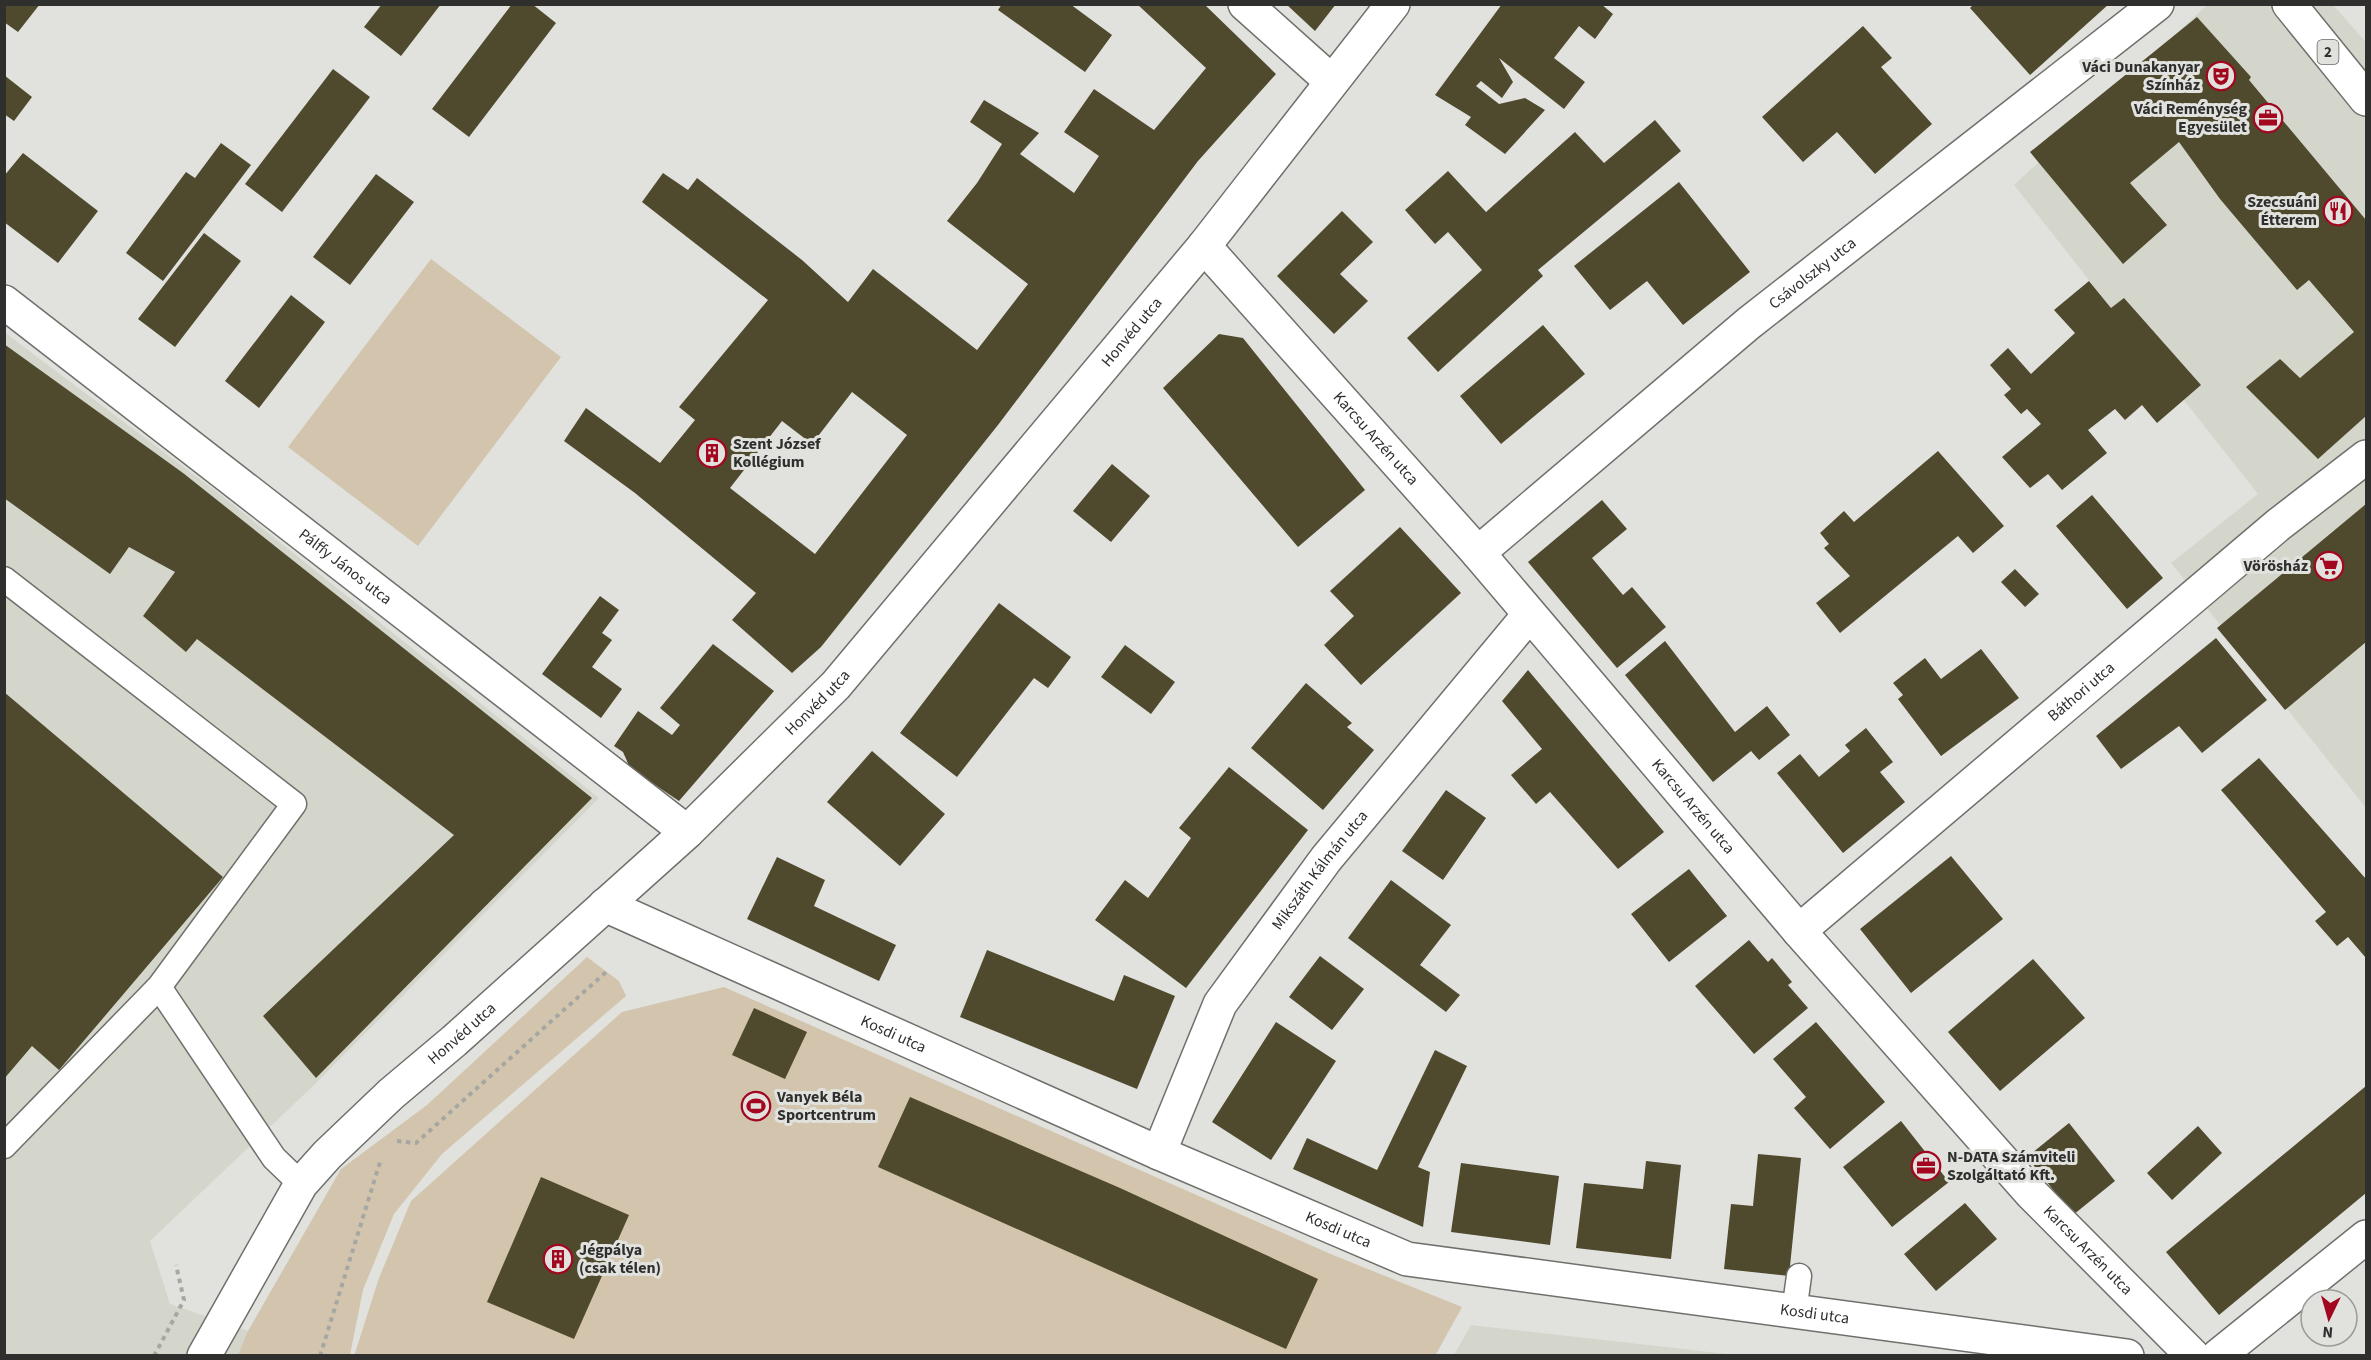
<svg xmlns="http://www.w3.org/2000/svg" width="2371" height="1360" font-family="'Source Sans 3',sans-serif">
	<rect width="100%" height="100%" fill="#e1e2de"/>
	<path fill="#d4d6cb" d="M 2207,5 L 2333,5 L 2366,42 L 2366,808 L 2171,563 L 2258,494 L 2014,185 Z
		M 4,332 L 221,495 L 599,798 L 313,1086 L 150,1241 L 170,1304 L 248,1331 L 341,1355 L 5,1355 Z
		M 1471,1325 L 1736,1355 L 1454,1355 Z"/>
	<path fill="#d3c5ad" d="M 431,259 L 561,357 L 418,546 L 288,447 Z
		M 587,957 L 619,981 L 626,996 L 442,1154 L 394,1214 L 363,1290 L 350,1355 L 238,1355 L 248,1331 L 341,1169 L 427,1105 Z
		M 724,987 L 1333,1255 L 1462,1307 L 1435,1356 L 354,1356 L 379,1278 L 411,1201 L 622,1012 Z"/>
	<path fill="#4f4a2d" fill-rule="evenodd" d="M 4,4 L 40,4 L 18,32 L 4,22 Z
		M 382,4 L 441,4 L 401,56 L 364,27 Z
		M 512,4 L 532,4 L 556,23 L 469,137 L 432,109 Z
		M 1002,4 L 1070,4 L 1112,35 L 1085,72 L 998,10 Z
		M 1137,4 L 1204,4 L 1276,74 L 1198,161 L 998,425 L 821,647 L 792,673 L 732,620 L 756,593 L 635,493 L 564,441 L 586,408 L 660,463 L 695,420 L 679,407 L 768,300 L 642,202 L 663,173 L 688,190 L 697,178 L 802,260 L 848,302 L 873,269 L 977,350 L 1028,284 L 947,221 L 977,183 L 1002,144 L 970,122 L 984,100 L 1039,133 L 1020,154 L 1074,193 L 1099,156 L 1064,132 L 1094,89 L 1154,130 L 1206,68 ZM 852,392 L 907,435 L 815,554 L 730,488 L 782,421 L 812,444 Z
		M 1286,4 L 1336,4 L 1315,31 Z
		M 1502,4 L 1601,4 L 1613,14 L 1595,39 L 1579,26 L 1554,58 L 1585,82 L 1564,109 L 1499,58 L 1513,82 L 1502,98 L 1481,81 L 1476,86 L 1499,104 L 1525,98 L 1545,110 L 1505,154 L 1465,125 L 1471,117 L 1435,95 Z
		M 1974,4 L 2109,4 L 2030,75 L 1970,8 Z
		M 2197,17 L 2251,77 L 2249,80 L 2366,220 L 2366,416 L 2318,459 L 2246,387 L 2280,359 L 2300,378 L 2354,332 L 2309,280 L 2297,290 L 2220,199 L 2179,142 L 2130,183 L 2167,225 L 2123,264 L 2030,152 Z
		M 1863,26 L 1892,58 L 1881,67 L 1932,124 L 1875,174 L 1837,132 L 1803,162 L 1762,117 Z
		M 333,69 L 370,97 L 282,212 L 245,184 Z
		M 4,75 L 32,97 L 14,121 L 4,114 Z
		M 1655,120 L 1681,151 L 1538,270 L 1543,276 L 1438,372 L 1407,338 L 1482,270 L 1448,232 L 1435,244 L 1405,210 L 1448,171 L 1486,212 L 1575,132 L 1604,163 Z
		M 221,143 L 251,165 L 163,281 L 126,253 L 186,172 L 195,178 Z
		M 23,153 L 98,211 L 58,263 L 4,222 L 4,176 Z
		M 376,174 L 414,202 L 350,285 L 313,257 Z
		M 1679,182 L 1750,272 L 1683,325 L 1647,281 L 1610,310 L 1574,266 Z
		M 1342,211 L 1373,242 L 1340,274 L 1368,301 L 1334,334 L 1277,276 Z
		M 204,233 L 241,261 L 175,347 L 138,319 Z
		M 2089,281 L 2111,308 L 2124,298 L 2201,385 L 2157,423 L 2142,405 L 2125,420 L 2115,409 L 2088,430 L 2107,453 L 2062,490 L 2048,474 L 2030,488 L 2002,457 L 2041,424 L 2027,409 L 2021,414 L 2004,395 L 2011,389 L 1990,365 L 2008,348 L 2031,374 L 2075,333 L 2054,310 Z
		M 291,295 L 325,322 L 259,408 L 225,381 Z
		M 1543,325 L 1585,374 L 1501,444 L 1460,396 Z
		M 1219,334 L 1243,338 L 1365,490 L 1298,547 L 1163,388 Z
		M 4,344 L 183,473 L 592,798 L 316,1078 L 263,1016 L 454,835 L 197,639 L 186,652 L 143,616 L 175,572 L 129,547 L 110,574 L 4,498 Z
		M 1938,451 L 2004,526 L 1973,553 L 1958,536 L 1840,633 L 1816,603 L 1850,576 L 1824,548 L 1829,544 L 1820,533 L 1844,511 L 1854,522 Z
		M 1112,464 L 1150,496 L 1111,542 L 1073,511 Z
		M 2092,495 L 2163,578 L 2127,609 L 2056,526 Z
		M 1602,500 L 1627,529 L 1592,558 L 1623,595 L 1632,587 L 1666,627 L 1617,668 L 1528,562 Z
		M 2366,504 L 2366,642 L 2285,710 L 2217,628 Z
		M 1400,527 L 1461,593 L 1361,685 L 1324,645 L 1354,616 L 1330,591 Z
		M 2015,569 L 2039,594 L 2025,607 L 2001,582 Z
		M 600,596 L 619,610 L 602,633 L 612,640 L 592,667 L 622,689 L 601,718 L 542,674 Z
		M 999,603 L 1071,657 L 1048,688 L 1034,678 L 957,777 L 900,733 Z
		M 2216,638 L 2267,700 L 2202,753 L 2179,726 L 2121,769 L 2096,736 Z
		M 1665,641 L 1735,732 L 1767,706 L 1790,735 L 1759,760 L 1751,751 L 1713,782 L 1625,675 Z
		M 713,644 L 774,691 L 679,801 L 630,768 L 623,752 L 614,746 L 638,711 L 672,735 L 680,725 L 660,708 Z
		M 1125,645 L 1175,682 L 1151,714 L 1101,677 Z
		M 1981,649 L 2019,698 L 1941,756 L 1898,699 L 1903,695 L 1893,683 L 1925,658 L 1941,679 Z
		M 1528,670 L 1664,832 L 1618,869 L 1550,792 L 1536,804 L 1511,775 L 1542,749 L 1502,701 Z
		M 1306,683 L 1352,723 L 1347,727 L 1374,750 L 1323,810 L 1251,748 Z
		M 4,692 L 223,877 L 59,1070 L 32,1046 L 4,1079 Z
		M 1866,728 L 1893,762 L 1880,772 L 1905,802 L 1843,853 L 1777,773 L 1800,754 L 1819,777 L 1850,751 L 1845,745 Z
		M 872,751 L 945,814 L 900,866 L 827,802 Z
		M 2259,758 L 2366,879 L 2366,958 L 2348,937 L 2337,946 L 2315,921 L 2326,912 L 2221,790 Z
		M 1229,767 L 1308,830 L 1186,988 L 1095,920 L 1125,880 L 1148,898 L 1191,838 L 1179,828 Z
		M 1446,790 L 1486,818 L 1443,880 L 1402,851 Z
		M 1951,856 L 2003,919 L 1911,993 L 1860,929 Z
		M 777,857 L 825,880 L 814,906 L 896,945 L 879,981 L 747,919 Z
		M 1689,869 L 1727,916 L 1669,962 L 1631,914 Z
		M 1391,880 L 1451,925 L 1420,965 L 1460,995 L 1446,1012 L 1348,938 Z
		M 1749,940 L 1768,962 L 1772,958 L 1792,982 L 1788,985 L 1808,1008 L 1754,1054 L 1695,986 Z
		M 987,950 L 1114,1001 L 1124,975 L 1175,996 L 1137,1089 L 960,1017 Z
		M 1320,956 L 1364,989 L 1332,1030 L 1289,997 Z
		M 2033,959 L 2085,1018 L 2000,1091 L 1948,1032 Z
		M 754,1008 L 807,1032 L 785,1079 L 732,1055 Z
		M 1276,1022 L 1336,1061 L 1271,1160 L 1212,1122 Z
		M 1816,1022 L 1885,1102 L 1830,1149 L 1794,1108 L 1806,1097 L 1773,1059 Z
		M 1435,1050 L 1467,1066 L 1418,1167 L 1430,1172 L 1423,1227 L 1293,1169 L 1307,1138 L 1377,1170 Z
		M 2366,1086 L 2366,1193 L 2219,1315 L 2166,1252 Z
		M 910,1097 L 1120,1188 L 1318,1279 L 1286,1349 L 878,1167 Z
		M 1901,1121 L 1949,1182 L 1892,1227 L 1843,1167 Z
		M 2069,1123 L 2115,1181 L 2073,1215 L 2027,1157 Z
		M 2198,1126 L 2222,1153 L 2172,1200 L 2147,1173 Z
		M 1758,1154 L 1801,1158 L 1789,1276 L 1724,1269 L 1731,1204 L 1753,1206 Z
		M 1646,1161 L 1681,1165 L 1671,1259 L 1576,1248 L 1584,1183 L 1643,1189 Z
		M 1461,1163 L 1559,1176 L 1550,1245 L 1451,1232 Z
		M 541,1177 L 629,1215 L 574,1339 L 487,1302 Z
		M 1965,1203 L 1997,1239 L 1936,1291 L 1904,1254 Z"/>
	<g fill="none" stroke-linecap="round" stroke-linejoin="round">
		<g stroke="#6f706c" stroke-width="27">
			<path id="lane" d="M 4,579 L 294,804 L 159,987 L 4,1146
				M 159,987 L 274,1158 L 301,1184
				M 1794,1312 L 1799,1276"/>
		</g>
		<g stroke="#6f706c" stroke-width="36">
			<g id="street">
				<path d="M 1245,4 L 1331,81"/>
				<path id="s1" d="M 1204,246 L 1478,553 L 1799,931 L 2031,1193 L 2193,1356"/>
				<path id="s2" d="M 4,302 L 687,832"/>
				<path id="s3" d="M 1478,553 L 1749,323 L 2157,4"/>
				<path id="s4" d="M 605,905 L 1159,1153 L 1407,1259 L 2127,1356"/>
				<path id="s5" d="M 1799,931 L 2278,525 L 2366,457"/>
				<path id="s6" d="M 1159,1153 L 1220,1004 L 1326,859 L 1529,615"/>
				<path d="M 2218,1356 L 2366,1237"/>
			</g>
		</g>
		<g stroke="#6f706c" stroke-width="36">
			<g id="secondary">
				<path id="s7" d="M 204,1356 L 301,1184 L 327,1155 L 391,1094 L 454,1041 L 687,832 L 836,685 L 1204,246 L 1393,4"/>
			</g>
		</g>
		<g stroke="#6f706c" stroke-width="36">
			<path id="primary" d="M 2289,4 L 2366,99"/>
		</g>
		<path stroke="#a6a7a3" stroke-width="4" stroke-dasharray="4.5 4.5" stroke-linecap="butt" d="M 397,1141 L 416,1143 L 606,972
			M 154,1356 L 184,1300 L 176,1265
			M 320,1356 L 381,1159"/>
		<use href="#lane" stroke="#fff" stroke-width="24"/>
		<use href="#street" stroke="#fff" stroke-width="33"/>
		<use href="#secondary" stroke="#fff" stroke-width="33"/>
		<use href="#primary" stroke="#fff" stroke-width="33"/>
	</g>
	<defs>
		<g id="theatre-ring" transform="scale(1.5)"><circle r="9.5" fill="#e1e2de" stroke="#a3061f" stroke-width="1.5"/><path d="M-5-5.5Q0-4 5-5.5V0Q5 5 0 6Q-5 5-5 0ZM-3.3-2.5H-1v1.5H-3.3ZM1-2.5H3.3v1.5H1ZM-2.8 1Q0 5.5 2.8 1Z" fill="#a3061f"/></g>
		<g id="office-ring" transform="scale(1.5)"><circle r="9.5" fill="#e1e2de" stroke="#a3061f" stroke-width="1.5"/><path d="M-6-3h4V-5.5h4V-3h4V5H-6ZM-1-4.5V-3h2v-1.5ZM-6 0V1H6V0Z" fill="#a3061f"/></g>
		<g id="restaurant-ring" transform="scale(1.5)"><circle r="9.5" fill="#e1e2de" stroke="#a3061f" stroke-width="1.5"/><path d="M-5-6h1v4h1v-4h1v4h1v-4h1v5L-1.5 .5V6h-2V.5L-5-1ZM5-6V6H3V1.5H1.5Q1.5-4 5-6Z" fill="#a3061f"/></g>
		<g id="building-ring" transform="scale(1.5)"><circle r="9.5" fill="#e1e2de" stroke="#a3061f" stroke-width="1.5"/><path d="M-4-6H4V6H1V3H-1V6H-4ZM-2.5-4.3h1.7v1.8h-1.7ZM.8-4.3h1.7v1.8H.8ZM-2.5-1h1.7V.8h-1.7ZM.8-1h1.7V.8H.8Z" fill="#a3061f"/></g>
		<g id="supermarket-ring" transform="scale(1.5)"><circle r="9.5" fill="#e1e2de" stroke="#a3061f" stroke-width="1.5"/><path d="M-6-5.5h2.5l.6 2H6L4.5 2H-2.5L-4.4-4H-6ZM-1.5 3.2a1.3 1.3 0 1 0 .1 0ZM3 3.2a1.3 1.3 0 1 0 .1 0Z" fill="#a3061f"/></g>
		<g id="stadium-ring" transform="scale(1.5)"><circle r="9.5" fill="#e1e2de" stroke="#a3061f" stroke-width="1.5"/><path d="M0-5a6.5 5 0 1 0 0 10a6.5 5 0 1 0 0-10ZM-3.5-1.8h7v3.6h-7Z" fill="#a3061f"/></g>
	</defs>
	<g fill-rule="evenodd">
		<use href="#theatre-ring" x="2221" y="76"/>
		<use href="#office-ring" x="2268" y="118"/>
		<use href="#restaurant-ring" x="2338" y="211"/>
		<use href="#building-ring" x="712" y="453"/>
		<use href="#supermarket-ring" x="2329" y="566"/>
		<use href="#stadium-ring" x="756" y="1106"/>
		<use href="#office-ring" x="1926" y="1166"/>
		<use href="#building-ring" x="558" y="1259"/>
	</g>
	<g text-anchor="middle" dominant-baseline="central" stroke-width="6" stroke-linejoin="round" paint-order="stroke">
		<rect fill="#e1e2de" stroke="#646562" stroke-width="1.5" x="2317.5" y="40" width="21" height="24" rx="4.5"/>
		<g font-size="15" font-weight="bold" fill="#2f2f2d">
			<text x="2328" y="52">2</text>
		</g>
		<g font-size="16" font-weight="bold" fill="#2f2f2d" stroke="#e1e2de" text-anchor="end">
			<text x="2200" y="67">Váci Dunakanyar<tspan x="2200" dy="18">Színház</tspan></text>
			<text x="2247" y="109">Váci Reménység<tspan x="2247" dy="18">Egyesület</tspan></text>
			<text x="2317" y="202">Szecsuáni<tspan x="2317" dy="18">Étterem</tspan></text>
			<text x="733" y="444" text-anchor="start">Szent József<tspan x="733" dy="18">Kollégium</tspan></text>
			<text x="2308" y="566">Vörösház</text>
			<text x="777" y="1097" text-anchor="start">Vanyek Béla<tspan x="777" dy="18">Sportcentrum</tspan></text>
			<text x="1947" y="1157" text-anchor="start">N-DATA Számviteli<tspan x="1947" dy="18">Szolgáltató Kft.</tspan></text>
			<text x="579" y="1250" text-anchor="start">Jégpálya<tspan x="579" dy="18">(csak télen)</tspan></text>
		</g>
		<g font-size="16" fill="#2f2f2d" stroke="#e1e2de">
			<text stroke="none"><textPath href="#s3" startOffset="436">Csávolszky utca</textPath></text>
			<text stroke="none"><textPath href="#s7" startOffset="1390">Honvéd utca</textPath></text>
			<text stroke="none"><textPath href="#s1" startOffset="258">Karcsu Arzén utca</textPath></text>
			<text stroke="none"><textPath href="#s2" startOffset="432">Pálffy János utca</textPath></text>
			<text stroke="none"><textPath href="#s5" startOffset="370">Báthori utca</textPath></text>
			<text stroke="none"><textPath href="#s7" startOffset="904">Honvéd utca</textPath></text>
			<text stroke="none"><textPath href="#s1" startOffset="744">Karcsu Arzén utca</textPath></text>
			<text stroke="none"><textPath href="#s6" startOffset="328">Mikszáth Kálmán utca</textPath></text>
			<text stroke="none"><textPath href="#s7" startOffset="418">Honvéd utca</textPath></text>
			<text stroke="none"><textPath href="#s4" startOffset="316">Kosdi utca</textPath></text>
			<text stroke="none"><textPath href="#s4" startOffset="802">Kosdi utca</textPath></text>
			<text stroke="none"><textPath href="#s1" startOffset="1338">Karcsu Arzén utca</textPath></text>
			<text stroke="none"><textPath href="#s4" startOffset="1288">Kosdi utca</textPath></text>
		</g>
	</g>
	<rect width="2371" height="1360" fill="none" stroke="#2f2f2d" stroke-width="12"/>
	<g transform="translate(2329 1318) rotate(185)"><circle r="28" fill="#e1e2de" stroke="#9a9a97" stroke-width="1.5"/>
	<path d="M0-4.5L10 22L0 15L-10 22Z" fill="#a3061f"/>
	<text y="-9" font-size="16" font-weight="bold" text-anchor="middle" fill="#2f2f2d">N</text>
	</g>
</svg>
